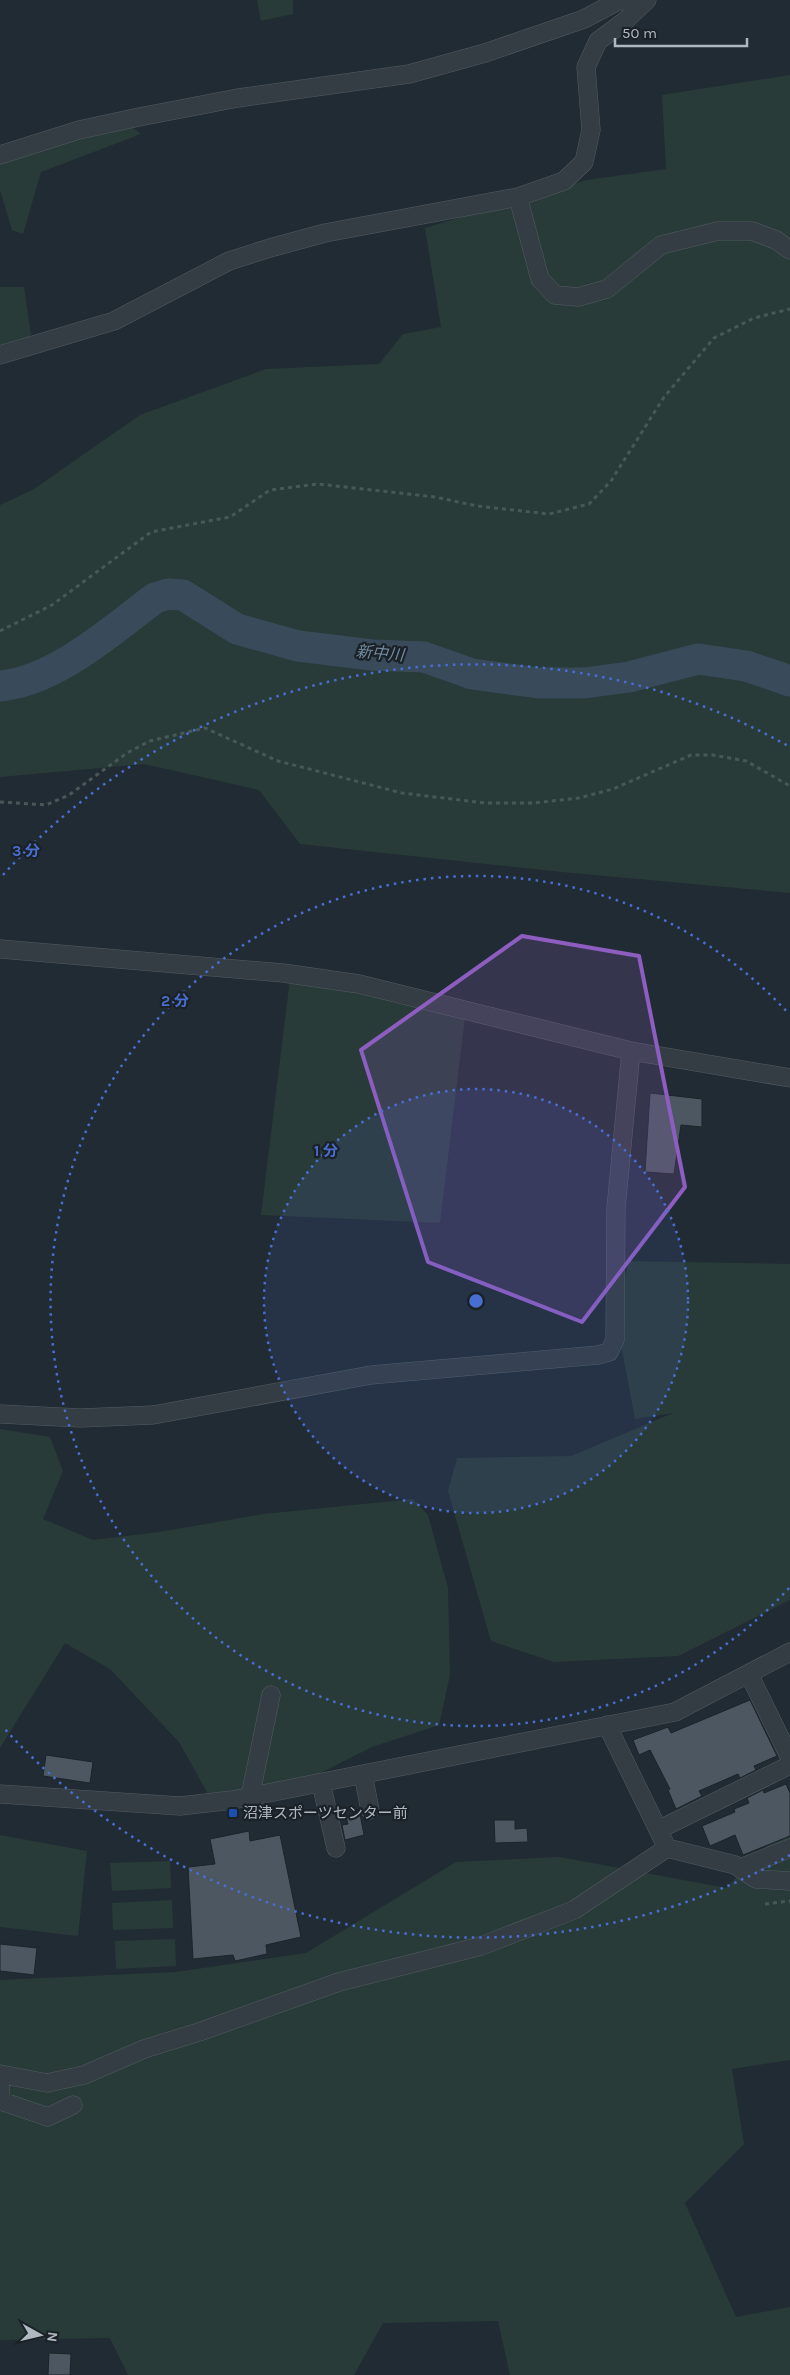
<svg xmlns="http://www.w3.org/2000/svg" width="790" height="2375" font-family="Karla,'Noto Sans JP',sans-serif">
	<rect width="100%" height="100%" fill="#212b33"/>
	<path fill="#293b39" d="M 257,0 L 293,0 L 293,14 L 261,21 Z
		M 790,75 L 790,893 L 562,872 L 300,844 L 259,790 L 144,764 L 0,777 L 0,505 L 34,489 L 140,415 L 266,369 L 379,364 L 403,334 L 441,327 L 425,228 L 587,180 L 666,169 L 662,95 Z
		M 122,120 L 141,134 L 41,172 L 23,234 L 12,230 L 0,190 L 0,153 Z
		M 0,287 L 24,287 L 31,335 L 0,361 Z
		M 290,979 L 368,986 L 465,1017 L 440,1223 L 261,1215 Z
		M 629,1261 L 790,1264 L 790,1600 L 678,1656 L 554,1662 L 491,1641 L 448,1491 L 457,1458 L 571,1456 L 673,1413 L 635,1419 L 615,1314 Z
		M 0,1429 L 50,1437 L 63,1471 L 43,1519 L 93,1540 L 159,1532 L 264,1514 L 413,1499 L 428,1515 L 448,1588 L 450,1675 L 439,1725 L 372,1747 L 289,1789 L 208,1794 L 179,1742 L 110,1669 L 65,1643 L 0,1748 Z
		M 790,1822 L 790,2060 L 732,2069 L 744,2144 L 685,2203 L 736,2317 L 790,2307 L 790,2375 L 510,2375 L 498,2321 L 383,2323 L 354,2375 L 128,2375 L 110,2338 L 0,2340 L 0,1980 L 176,1972 L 306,1953 L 456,1862 L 560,1857 L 726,1888 Z
		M 0,1835 L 87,1851 L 78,1936 L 0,1927 Z
		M 170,1861 L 171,1888 L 112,1891 L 110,1863 Z
		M 172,1900 L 173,1928 L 113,1930 L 112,1903 Z
		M 175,1939 L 176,1966 L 116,1969 L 115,1941 Z"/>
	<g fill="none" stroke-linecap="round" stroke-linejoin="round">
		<path stroke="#394b5b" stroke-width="31" d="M 0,686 C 56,681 112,630 155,598 L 168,594 L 183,595 L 237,629 L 298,646 L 372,655 L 424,657 L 472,674 L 539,683 L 584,683 L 629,677 L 698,659 L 746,666 L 790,681"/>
	</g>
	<path fill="#4d5761" stroke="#1c242a" d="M 650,1093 L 702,1099 L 702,1127 L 681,1125 L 674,1174 L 645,1172 Z
		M 750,1700 L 777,1756 L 754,1766 L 756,1770 L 740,1778 L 738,1774 L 699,1791 L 702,1796 L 676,1809 L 668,1790 L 670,1789 L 650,1750 L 639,1755 L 633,1740 L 668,1727 L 671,1733 Z
		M 46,1755 L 93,1762 L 90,1783 L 43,1776 Z
		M 786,1784 L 790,1793 L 790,1836 L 743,1855 L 735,1835 L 710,1846 L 702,1826 L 735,1812 L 734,1809 L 749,1803 L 747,1798 L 763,1790 L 764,1793 Z
		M 360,1814 L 364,1835 L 345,1840 L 342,1825 L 348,1824 L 346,1817 Z
		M 494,1820 L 515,1820 L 515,1829 L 527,1828 L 528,1842 L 495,1843 Z
		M 249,1831 L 250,1841 L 280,1835 L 301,1937 L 266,1945 L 267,1954 L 235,1961 L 233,1955 L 193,1959 L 188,1867 L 215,1864 L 210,1839 Z
		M 0,1944 L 37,1948 L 34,1975 L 0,1971 Z
		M 49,2353 L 71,2354 L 70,2375 L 48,2375 Z"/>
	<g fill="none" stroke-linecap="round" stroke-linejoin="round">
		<g stroke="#525b62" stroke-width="19">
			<path id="minor" d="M 0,155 L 79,130 L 139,117 L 238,98 L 409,74 L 485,53 L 584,19 L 618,1 L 633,0
				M 518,197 L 540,279 L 555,295 L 578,297 L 607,289 L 661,245 L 718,231 L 752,231 L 776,240 L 790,250
				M 0,355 L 114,321 L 229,261 L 270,248 L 325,233 L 518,197 L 564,181 L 584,162 L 591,130 L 586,67 L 598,41 L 625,21 L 647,0
				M 0,949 L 283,973 L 359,984 L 631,1051 L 790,1078
				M 0,1414 L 80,1418 L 153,1415 L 371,1375 L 598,1355 L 609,1352 L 615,1340 L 616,1208 L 631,1051
				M 749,1674 L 790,1758
				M 607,1725 L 667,1848 L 735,1865 L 756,1879 L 790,1881
				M 363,1774 L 370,1810
				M 321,1783 L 336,1848
				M 0,1794 L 180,1806 L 233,1800 L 675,1712 L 790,1652
				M 250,1797 L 271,1695
				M 658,1830 L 790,1765
				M 740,1868 L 790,1848
				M 0,2074 L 47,2083 L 84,2075 L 144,2049 L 199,2032 L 339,1982 L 481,1946 L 574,1910 L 667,1848
				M 0,2084 L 1,2101 L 48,2117 L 73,2105"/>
		</g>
		<path stroke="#485858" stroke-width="3" stroke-dasharray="4 4" stroke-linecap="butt" d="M 0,631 L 52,605 L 151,532 L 230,517 L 270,490 L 318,484 L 435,497 L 477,506 L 549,514 L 589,504 L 611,481 L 664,397 L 714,338 L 754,318 L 790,309
			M 0,802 L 46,805 L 69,795 L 127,753 L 150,741 L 205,728 L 278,761 L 402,793 L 485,803 L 533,803 L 579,798 L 613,789 L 691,755 L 713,755 L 746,761 L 790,786
			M 765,1904 L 790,1901"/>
		<use href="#minor" stroke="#343d44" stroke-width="18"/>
	</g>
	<path fill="#8d5dc0" fill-opacity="0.2" stroke="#8d5dc0" stroke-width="4" stroke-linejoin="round" d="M 522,936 L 639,956 L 685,1187 L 582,1322 L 428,1262 L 361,1050 Z"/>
	<circle cx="476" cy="1301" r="212" fill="#496ed1" fill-opacity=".12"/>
	<g fill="none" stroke="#496ed1" stroke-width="2.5" stroke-dasharray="2.5 5">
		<circle cx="476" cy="1301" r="212"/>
		<path d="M789 1588A425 425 0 1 1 789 1014"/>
		<path d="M790 1855A637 637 0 0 1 3 1727M3 875A637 637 0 0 1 790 747"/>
	</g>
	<rect fill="#1a4fb4" stroke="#1a2228" stroke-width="2" x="228" y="1808" width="10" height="10" rx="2.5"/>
	<g text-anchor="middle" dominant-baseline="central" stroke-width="4.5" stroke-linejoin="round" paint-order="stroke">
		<g font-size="15" fill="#afb8c1" stroke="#1a2228" text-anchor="start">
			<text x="243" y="1813">沼津スポーツセンター前</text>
		</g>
		<g font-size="16" font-style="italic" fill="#728ca1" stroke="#1a2228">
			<text transform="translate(380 653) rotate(5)">新中川</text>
		</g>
	</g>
	<circle cx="476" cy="1301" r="8" fill="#496ed1" stroke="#1a2228" stroke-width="2.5"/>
	<g font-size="15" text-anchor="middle" font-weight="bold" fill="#496ed1" stroke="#1a2228" stroke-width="4.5" stroke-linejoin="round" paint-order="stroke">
		<text x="26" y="856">3 分</text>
		<text x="175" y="1006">2 分</text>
		<text x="326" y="1156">1 分</text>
	</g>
	<g transform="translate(40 2335) rotate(98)" stroke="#1a2228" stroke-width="4" paint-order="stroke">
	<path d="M0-4L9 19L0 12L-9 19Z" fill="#afb8c1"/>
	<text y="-8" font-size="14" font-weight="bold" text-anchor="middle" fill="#afb8c1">N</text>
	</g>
	<path d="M615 38v8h132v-8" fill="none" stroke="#afb8c1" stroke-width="2.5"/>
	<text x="622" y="38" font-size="15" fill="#afb8c1" stroke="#1a2228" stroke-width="4" paint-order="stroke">50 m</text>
</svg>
